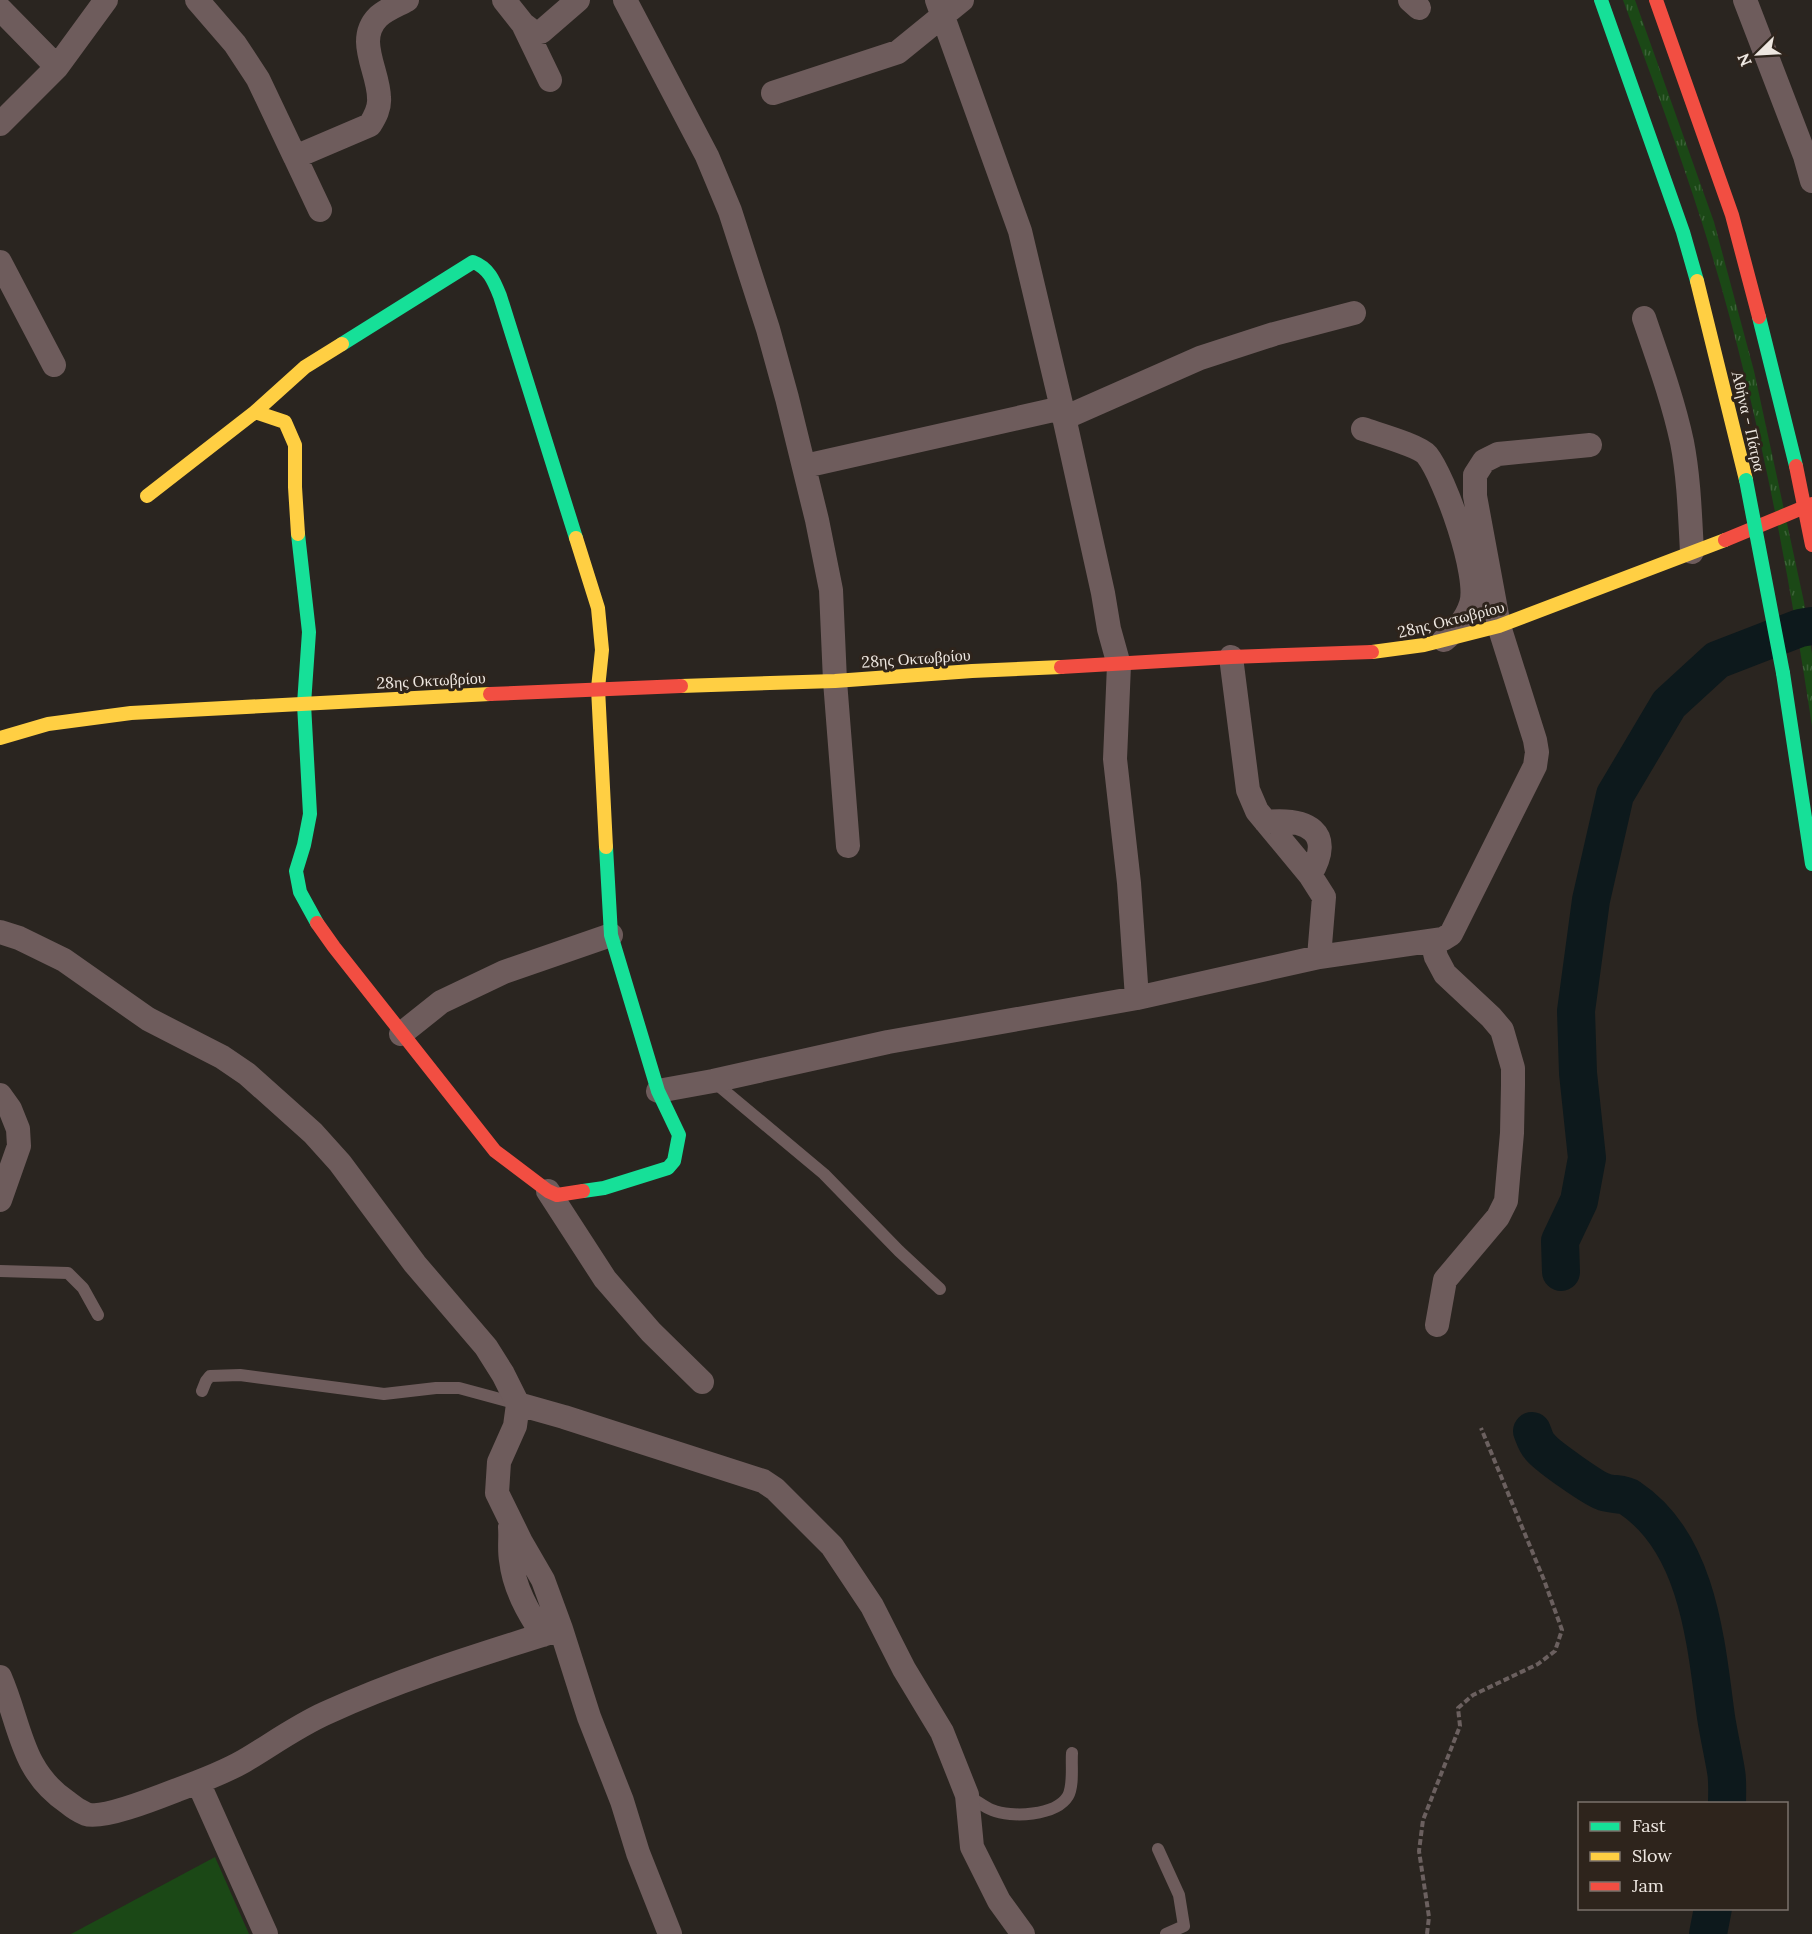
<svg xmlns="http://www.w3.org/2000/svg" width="1812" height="1934" font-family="Lora,serif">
	<defs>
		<pattern id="grass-tufts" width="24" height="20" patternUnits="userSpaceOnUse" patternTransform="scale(1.5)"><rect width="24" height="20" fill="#1b4816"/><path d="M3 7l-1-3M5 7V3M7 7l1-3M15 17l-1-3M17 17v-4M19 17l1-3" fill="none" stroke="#3c6238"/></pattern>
	</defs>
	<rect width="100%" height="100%" fill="#2a2520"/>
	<path fill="url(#grass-tufts)" d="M 1623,0 L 1635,0 L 1714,222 L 1754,371 L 1804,602 L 1812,654 L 1812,726 C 1787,560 1754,387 1703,226 C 1679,150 1651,75 1623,0 Z"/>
	<path fill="#1b4816" d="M 215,1857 L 249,1934 L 71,1934 Z"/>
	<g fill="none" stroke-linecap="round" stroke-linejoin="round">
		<path stroke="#0d191c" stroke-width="38" d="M 1561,1272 L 1560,1241 L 1579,1201 L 1587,1158 L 1578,1073 L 1576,1011 L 1591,900 L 1615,795 L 1669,704 L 1717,660 L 1800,628 L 1812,626
			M 1532,1431 C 1534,1436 1536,1443 1540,1447 C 1547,1456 1594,1489 1604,1492 C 1612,1495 1623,1493 1630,1498 C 1699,1544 1706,1644 1716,1717 C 1719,1736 1723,1753 1726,1771 C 1728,1782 1727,1793 1727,1804
			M 1708,1934 L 1713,1908"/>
		<path stroke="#6b605f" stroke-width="4" stroke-dasharray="6 3" stroke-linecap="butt" d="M 1427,1934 L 1429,1917 L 1419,1851 L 1423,1820 L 1460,1726 L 1458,1708 L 1473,1695 L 1538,1664 L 1555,1651 L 1562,1630 L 1544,1580 L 1481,1428"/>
		<path stroke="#6e5c5c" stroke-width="12" d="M 714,1082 L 824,1174 L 899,1251 L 940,1289
			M 0,1271 L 68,1273 L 83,1288 L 98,1315
			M 202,1391 L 206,1381 L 210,1376 L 240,1375 L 384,1394 L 436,1388 L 459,1388 L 518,1404
			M 968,1796 C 976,1800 984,1807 992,1810 C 1011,1818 1056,1816 1068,1796 C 1074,1785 1071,1765 1072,1753
			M 1158,1849 L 1179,1895 L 1184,1926 L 1166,1934"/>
		<path stroke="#6e5c5c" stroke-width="24" d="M 197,0 L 235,44 L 258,79 L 295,157 L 370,125 C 375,117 380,108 379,98 C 379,71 355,40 378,17 C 385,10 398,5 407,0
			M 504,0 L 523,24 L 550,80
			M 625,0 L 707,156 L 730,211 L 768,329 L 787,398 L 817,520 L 831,590 L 835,681 L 848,846
			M 937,0 L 1020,231 L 1062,408 L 1103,593 L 1109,629 L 1119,665 L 1115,759 L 1129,883 L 1137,998
			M 1410,0 L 1419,8
			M 1745,0 L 1805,156 L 1812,181
			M 0,9 L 57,67
			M 523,24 L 532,31 L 541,32 L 578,0
			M 773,93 L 898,52 L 962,0
			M 0,124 L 57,67 L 106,0
			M 295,157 L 320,210
			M 0,262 L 54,365
			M 1644,318 C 1658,359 1673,400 1682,442 C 1689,478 1690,516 1692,552
			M 1064,418 L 1200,358 L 1274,334 L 1354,313
			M 1363,429 C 1377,434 1420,446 1427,455 C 1445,478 1480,576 1471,604 C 1466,620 1456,630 1444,640
			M 805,466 L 1062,408
			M 1231,657 L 1248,790 L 1257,811 L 1310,875 L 1324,897 L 1319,957
			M 1266,822 C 1306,818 1336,831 1310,875
			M 0,932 L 19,938 L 64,960 L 148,1019 L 222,1057 L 247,1074 L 313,1133 L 340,1163 L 415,1264 L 486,1347 L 503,1374 L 518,1404 L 515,1426 L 499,1462 L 497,1493 L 521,1542 L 543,1580 L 561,1629 L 589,1717 L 622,1801 L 638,1853 L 670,1934
			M 1432,941 L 1436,957 L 1445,974 L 1491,1017 L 1502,1030 L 1513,1068 L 1513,1085 L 1512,1133 L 1506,1201 L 1498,1217 L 1445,1280 L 1437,1325
			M 401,1034 L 441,1002 L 504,972 L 611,935
			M 658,1091 L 713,1081 L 888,1042 L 1137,998 L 1319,957 L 1443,939 L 1451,934 L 1535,766 L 1537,752 L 1535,740 L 1499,626 L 1475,496 L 1475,475 L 1484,461 L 1498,454 L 1590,445
			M 0,1095 L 10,1109 L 18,1129 L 19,1146 L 0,1200
			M 548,1191 L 605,1279 L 651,1332 L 702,1382
			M 518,1404 L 564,1417 L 763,1481 L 775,1489 L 832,1546 L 872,1606 L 904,1669 L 942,1732 L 967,1795 L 972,1847 L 999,1901 L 1023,1934
			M 510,1527 C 511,1538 509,1549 511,1560 C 514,1588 528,1612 543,1635
			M 0,1677 C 21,1725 20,1770 67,1802 C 73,1807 79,1811 86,1814 C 102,1820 159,1797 177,1790 C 199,1782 223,1773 244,1761 C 271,1745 297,1726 326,1713 C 402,1678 482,1654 561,1629
			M 198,1782 L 266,1934"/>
		<path stroke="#16e098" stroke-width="14" d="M 1601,0 L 1683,232 L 1697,281
			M 1759,317 L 1796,466
			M 342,344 L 473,262 C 489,268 494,281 500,296 L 576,538
			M 298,534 L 309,632 L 304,704 L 310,814 L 304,845 L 296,871 L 300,892 L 317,923
			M 1783,673 L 1812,864
			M 583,1191 L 604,1188 L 668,1168 L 674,1161 L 679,1135 L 658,1091 L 611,935 L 606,847"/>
		<path stroke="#ffcf43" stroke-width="14" d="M 1697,281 L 1746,480
			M 255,412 L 305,367 L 342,344
			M 147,496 L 255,412 L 285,422 L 295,445 L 295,487 L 298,534
			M 576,538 L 598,608 L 602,650 L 598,688 L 606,847
			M 1372,652 L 1424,645 L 1499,626 L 1725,540
			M 681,686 L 835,681 L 972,671 L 1061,667
			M 0,738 L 48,724 L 131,713 L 490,694"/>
		<path stroke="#f24e42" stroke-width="14" d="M 1656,0 L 1732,215 L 1759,317
			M 1725,540 L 1812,504
			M 1061,667 L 1231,657 L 1372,652
			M 490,694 L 681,686
			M 317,923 L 334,947 L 495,1151 L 548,1191 L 557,1195 L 583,1191"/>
		<path stroke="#16e098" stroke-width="14" d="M 1746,480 L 1783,673"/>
		<path stroke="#f24e42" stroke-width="14" d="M 1796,466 L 1812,545"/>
	</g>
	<g text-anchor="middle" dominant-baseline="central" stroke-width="6" stroke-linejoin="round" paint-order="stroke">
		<g font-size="16" fill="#eee7e1" stroke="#2e241c">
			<text transform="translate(1749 421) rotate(77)">Αθήνα - Πάτρα</text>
			<text transform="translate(1451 619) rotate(-14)">28ης Οκτωβρίου</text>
			<text transform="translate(916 658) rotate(-4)">28ης Οκτωβρίου</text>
			<text transform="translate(431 680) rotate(-3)">28ης Οκτωβρίου</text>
		</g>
	</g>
	<rect x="1578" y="1802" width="210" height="108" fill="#2e241c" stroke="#7b726b" stroke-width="1.5"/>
	<rect x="1590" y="1822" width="30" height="9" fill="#16e098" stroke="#7b726b" stroke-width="1.5"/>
	<text x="1632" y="1832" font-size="18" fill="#eee7e1">Fast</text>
	<rect x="1590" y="1852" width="30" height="9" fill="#ffcf43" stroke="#7b726b" stroke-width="1.5"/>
	<text x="1632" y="1862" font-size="18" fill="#eee7e1">Slow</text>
	<rect x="1590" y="1882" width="30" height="9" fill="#f24e42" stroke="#7b726b" stroke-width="1.5"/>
	<text x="1632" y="1892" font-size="18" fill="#eee7e1">Jam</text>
	<g transform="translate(1758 54) rotate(246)" stroke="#2e241c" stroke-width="4.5" paint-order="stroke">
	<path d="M0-4.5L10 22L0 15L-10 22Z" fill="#eee7e1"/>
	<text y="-9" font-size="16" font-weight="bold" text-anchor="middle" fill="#eee7e1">N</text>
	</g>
</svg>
